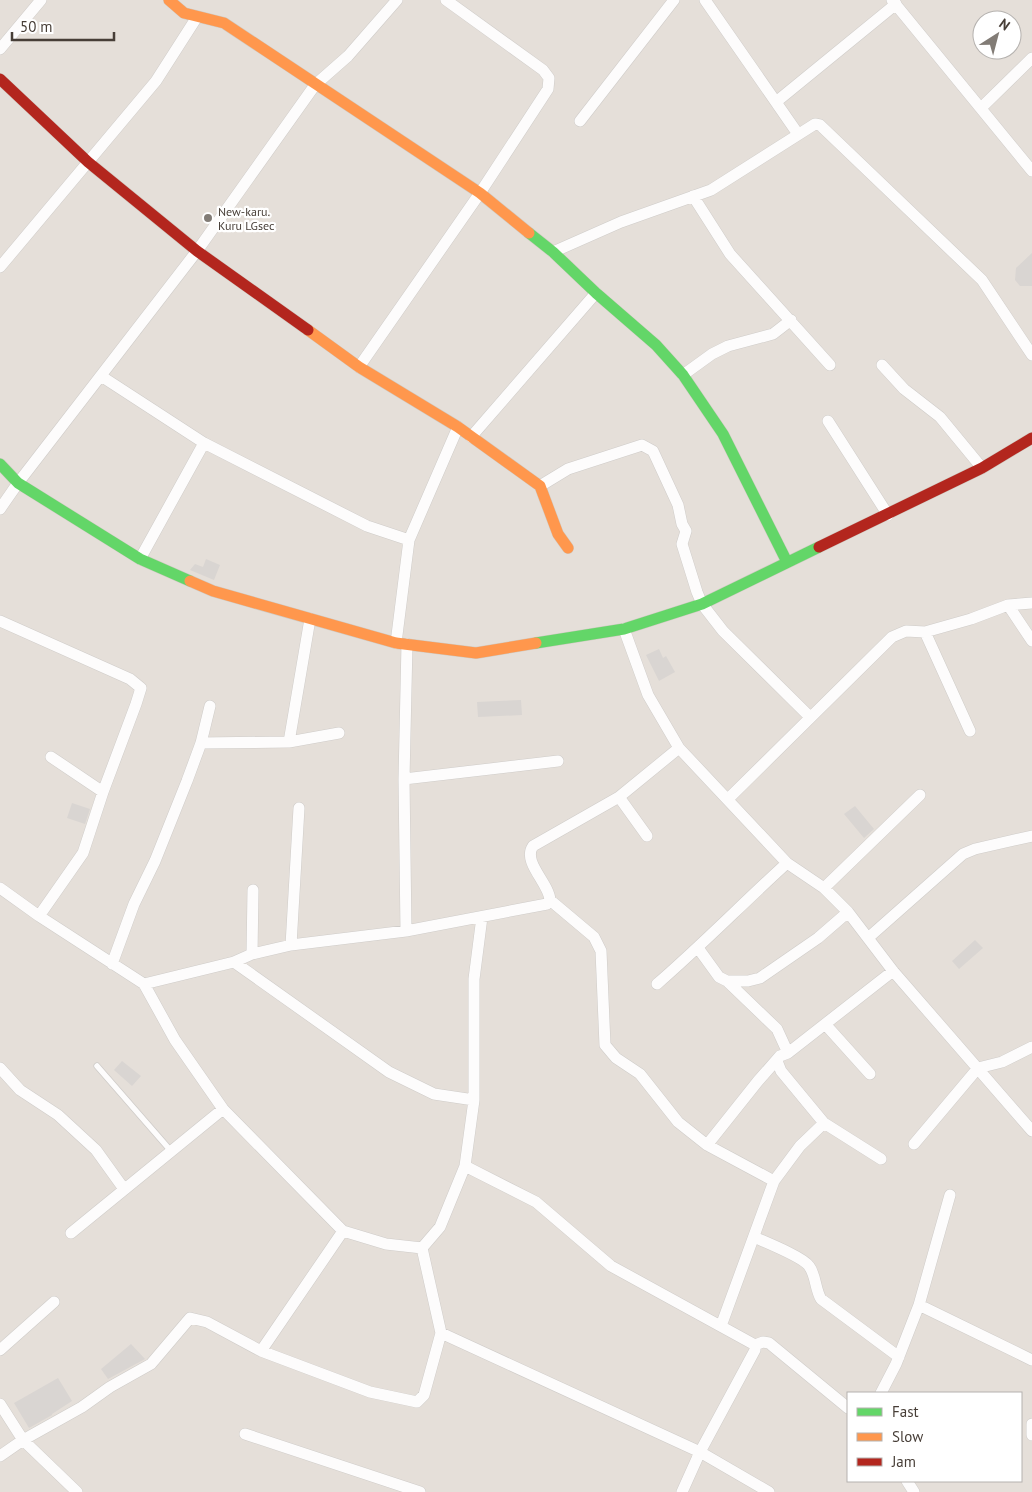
<svg xmlns="http://www.w3.org/2000/svg" width="1032" height="1492" font-family="'PT Sans',sans-serif">
	<rect width="100%" height="100%" fill="#f1eeeb"/>
	<path fill="#e5dfd9" fill-rule="evenodd" d="M 0,0 L 1032,0 L 1032,1492 L 0,1492 ZM 982,20 L 1012,20 L 1012,50 L 982,50 ZM 848,1393 L 1021,1393 L 1021,1481 L 848,1481 Z"/>
	<path fill="#d9d5d2" d="M 1032,253 L 1032,286 L 1020,286 L 1015,280 L 1016,268 Z
		M 206,559 L 220,565 L 214,580 L 190,570 L 195,564 L 203,567 Z
		M 659,649 L 663,658 L 666,656 L 675,672 L 659,681 L 646,655 Z
		M 521,700 L 522,715 L 478,717 L 477,702 Z
		M 72,803 L 90,809 L 85,824 L 67,818 Z
		M 855,806 L 874,829 L 864,838 L 844,814 Z
		M 975,940 L 983,948 L 959,969 L 952,961 Z
		M 122,1061 L 141,1076 L 132,1086 L 114,1070 Z
		M 131,1344 L 145,1359 L 108,1379 L 101,1369 Z
		M 58,1378 L 72,1401 L 52,1414 L 52,1415 L 29,1428 L 14,1403 Z"/>
	<g fill="none" stroke-linecap="round" stroke-linejoin="round">
		<g stroke="#cfccc9" stroke-width="7">
			<path id="lane" d="M 97,1066 L 171,1151"/>
		</g>
		<g stroke="#cfccc9" stroke-width="12">
			<path id="street" d="M 705,0 L 798,134
				M 892,0 L 1032,171
				M 0,49 L 41,0
				M 776,102 L 896,4
				M 981,108 L 1032,58
				M 580,121 L 674,0
				M 693,196 L 730,254 L 830,365
				M 553,252 L 621,222 L 711,190 L 815,124 L 820,125 L 982,280 L 1032,355
				M 0,267 L 156,81 L 197,17
				M 882,365 L 904,389 L 940,417 L 982,468
				M 359,367 L 480,193 L 548,89 L 549,78 L 543,70 L 446,0
				M 683,375 L 712,354 L 728,346 L 773,334 L 791,320
				M 101,376 L 204,443 L 367,526 L 409,540
				M 828,421 L 888,515
				M 471,437 L 596,293
				M 540,486 L 568,469 L 642,445 L 653,451 L 678,505 L 682,524 L 686,531 L 682,544 L 697,592 L 702,604 L 723,631 L 810,717
				M 0,509 L 18,483 L 197,251 L 315,85 L 348,56 L 397,0
				M 140,559 L 204,443
				M 1008,605 L 1032,641
				M 0,621 L 130,679 L 141,688 L 136,704 L 103,792 L 83,853 L 39,916
				M 624,629 L 648,695 L 679,748 L 787,863 L 824,888 L 848,912 L 893,971 L 1032,1131
				M 925,632 L 970,731
				M 396,643 L 409,540 L 458,427
				M 289,742 L 310,619
				M 201,743 L 289,742 L 339,733
				M 679,748 L 619,797 L 533,846 C 522,862 549,883 550,900 L 594,937 L 601,951 L 605,1045 L 616,1058 L 640,1074 L 678,1122 L 707,1145 L 774,1181
				M 51,757 L 103,792
				M 404,779 L 558,761
				M 619,797 L 647,836
				M 728,799 L 892,637 L 906,631 L 925,632 L 971,619 L 1008,605 L 1032,603
				M 0,888 L 39,916 L 144,984 L 175,1040 L 223,1109 L 343,1231 L 386,1244 L 422,1248
				M 824,888 L 920,795
				M 406,931 L 404,779 L 407,644
				M 868,938 L 963,854 L 975,849 L 1032,836
				M 291,945 L 299,808
				M 698,948 L 719,977 L 727,981 L 777,1029 L 788,1053
				M 252,954 L 253,890
				M 234,962 L 389,1072 L 434,1094 L 474,1100
				M 112,964 L 134,904 L 155,861 L 187,781 L 201,743 L 210,706
				M 727,981 L 748,981 L 760,978 L 818,938 L 848,912
				M 144,984 L 234,962 L 252,954 L 291,945 L 406,931 L 547,904 L 550,900
				M 657,984 C 702,945 743,903 787,863
				M 825,1024 L 870,1074
				M 777,1061 L 781,1071 L 824,1123 L 881,1159
				M 0,1068 L 20,1090 L 58,1115 L 96,1150 L 124,1189
				M 914,1144 L 978,1068 L 1002,1062 L 1032,1047
				M 707,1145 L 758,1081 L 780,1056 L 788,1053 L 893,971
				M 465,1166 L 536,1202 L 611,1266 L 755,1345
				M 71,1233 L 223,1109
				M 754,1237 C 765,1242 803,1257 809,1266 C 816,1275 815,1289 821,1299 L 899,1357
				M 422,1248 L 440,1227 L 465,1166 L 474,1100 L 474,979 L 482,917
				M 919,1305 L 1032,1360
				M 721,1326 L 774,1181 L 800,1146 L 824,1123
				M 441,1333 L 700,1452 L 769,1492
				M 755,1345 L 763,1342 L 769,1343 L 848,1408
				M 0,1350 L 54,1302
				M 261,1351 L 343,1231
				M 881,1393 L 896,1364 L 919,1305 L 950,1195
				M 0,1404 L 23,1440 L 77,1492
				M 1032,1424 L 1032,1435
				M 245,1434 L 420,1492
				M 0,1456 L 23,1440 L 82,1407 L 110,1387 L 151,1364 L 190,1318 L 207,1322 L 261,1351 L 370,1392 L 417,1402 L 424,1395 L 441,1333 L 422,1248
				M 907,1481 L 914,1492
				M 682,1492 L 700,1452 L 755,1350 L 755,1345"/>
		</g>
		<g stroke="#d0cac2" stroke-width="12">
			<path id="fast" d="M 529,233 L 553,252 L 596,293 L 656,345 L 683,375 L 723,434 L 787,562
				M 0,464 L 18,483 L 140,559 L 190,581
				M 536,643 L 624,629 L 702,604 L 819,547"/>
		</g>
		<g stroke="#d0cac2" stroke-width="12">
			<path id="slow" d="M 169,0 L 184,13 L 224,23 L 480,193 L 529,233
				M 308,330 L 359,367 L 458,427 L 540,486 L 558,534 L 568,548
				M 190,581 L 213,591 L 396,643 L 476,653 L 536,643"/>
		</g>
		<g stroke="#d0cac2" stroke-width="12">
			<path id="jam" d="M 0,79 L 88,162 L 197,251 L 308,330
				M 819,547 L 982,468 L 1032,438"/>
		</g>
		<use href="#lane" stroke="#fdfcfc" stroke-width="5.5"/>
		<use href="#street" stroke="#fdfcfc" stroke-width="11"/>
		<use href="#fast" stroke="#63d668" stroke-width="11"/>
		<use href="#slow" stroke="#ff974d" stroke-width="11"/>
		<use href="#jam" stroke="#b3261e" stroke-width="11"/>
	</g>
	<circle fill="#827c76" stroke="#fff" stroke-width="2" cx="208" cy="218" r="5"/>
	<g text-anchor="middle" dominant-baseline="central" stroke-width="4.5" stroke-linejoin="round" paint-order="stroke">
		<g font-size="12" fill="#473e37" stroke="#fff" text-anchor="start">
			<text x="218" y="211">New-karu.<tspan x="218" dy="14">Kuru LGsec</tspan></text>
		</g>
	</g>
	<rect x="847" y="1392" width="175" height="90" fill="#ffffff" stroke="#b5b2af"/>
	<rect x="857" y="1408" width="25" height="8" fill="#63d668" stroke="#b5b2af"/>
	<text x="892" y="1417" font-size="15" fill="#473e37">Fast</text>
	<rect x="857" y="1433" width="25" height="8" fill="#ff974d" stroke="#b5b2af"/>
	<text x="892" y="1442" font-size="15" fill="#473e37">Slow</text>
	<rect x="857" y="1458" width="25" height="8" fill="#b3261e" stroke="#b5b2af"/>
	<text x="892" y="1467" font-size="15" fill="#473e37">Jam</text>
	<g transform="translate(997 35) rotate(36)"><circle r="24" fill="#ffffff" stroke="#b5b2af"/>
	<path d="M0-4L9 19L0 12L-9 19Z" fill="#827c76"/>
	<text y="-8" font-size="14" font-weight="bold" text-anchor="middle" fill="#473e37">N</text>
	</g>
	<path d="M12 32v8h102v-8" fill="none" stroke="#473e37" stroke-width="2.5"/>
	<text x="20" y="32" font-size="15" fill="#473e37" stroke="#ffffff" stroke-width="4" paint-order="stroke">50 m</text>
</svg>
